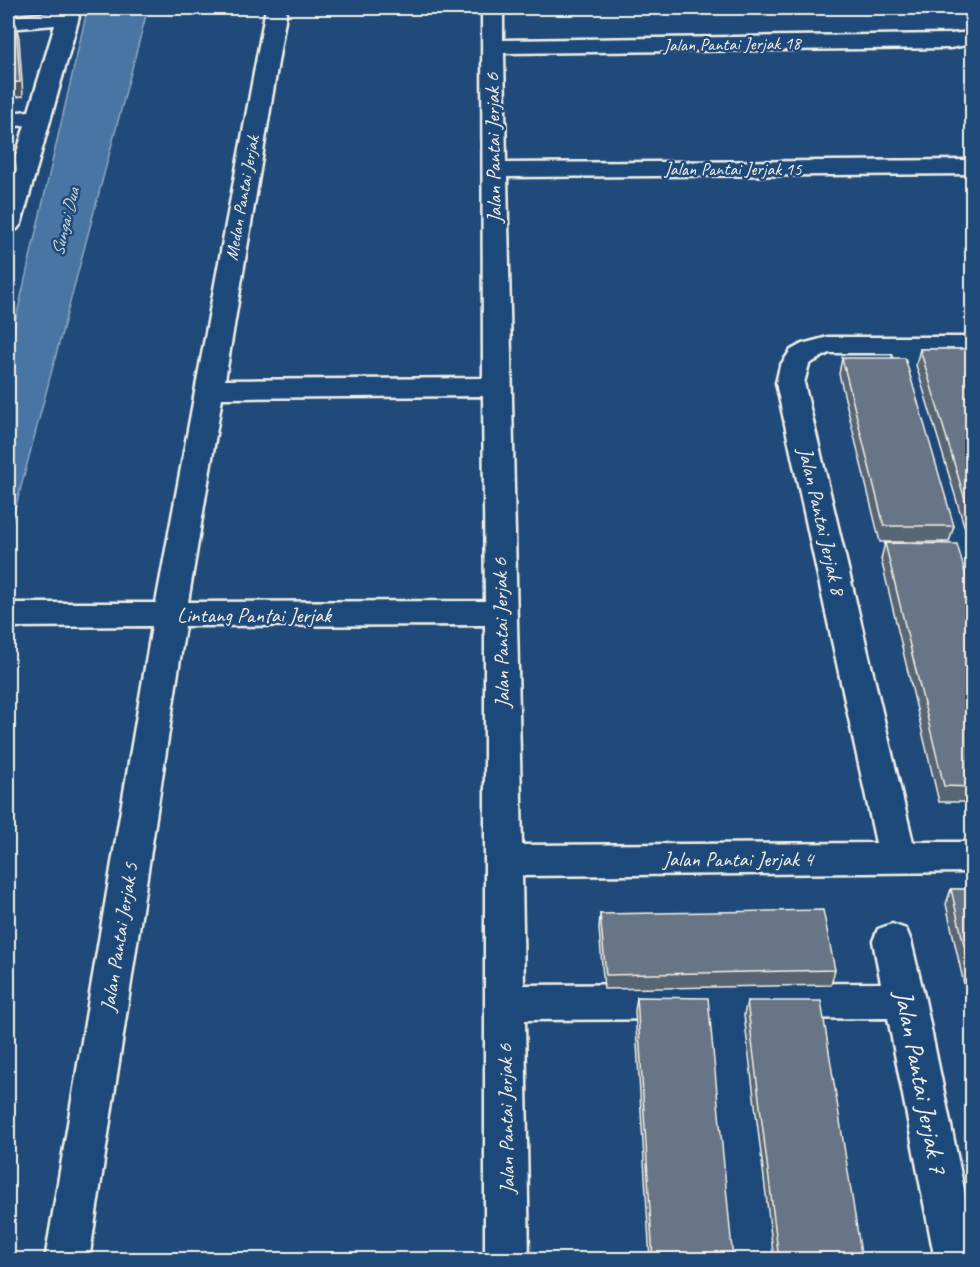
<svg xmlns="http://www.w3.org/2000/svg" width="980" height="1267" font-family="Caveat,sans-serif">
	<rect width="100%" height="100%" fill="#1f4a7a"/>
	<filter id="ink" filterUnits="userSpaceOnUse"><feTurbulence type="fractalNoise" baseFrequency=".0167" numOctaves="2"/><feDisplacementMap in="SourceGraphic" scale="12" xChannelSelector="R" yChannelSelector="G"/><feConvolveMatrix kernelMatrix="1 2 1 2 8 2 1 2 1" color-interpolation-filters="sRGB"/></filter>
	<g filter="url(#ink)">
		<path fill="#578087" stroke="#a6b8b8" stroke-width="1.5" d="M 8,8 L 86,8 L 86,15 L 76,10 L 8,17 Z"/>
		<path fill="#4a75a4" stroke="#8ea7bf" stroke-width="1.5" d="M 86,8 L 148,8 L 8,536 L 8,353 L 86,15 Z"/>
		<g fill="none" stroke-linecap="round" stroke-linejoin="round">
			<g stroke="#f4f1e8" stroke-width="5">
				<path id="minor" d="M 266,8 L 287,8 L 225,380 L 483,378 L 482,8 L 503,8 L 503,40 L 950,34 L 972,32 L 972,44 L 950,48 L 504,53 L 506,163 L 972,160 L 972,174 L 507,177 L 522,845 L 876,843 L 776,383 L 780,366 L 791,350 L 802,344 L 828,337 L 972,337 L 972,353 L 921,353 L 972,533 L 972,598 L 961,595 L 956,587 L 893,353 L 829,353 L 809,364 L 804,383 L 913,842 L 972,842 L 972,872 L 522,876 L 524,985 L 881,983 L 873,941 L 878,929 L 892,924 L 906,929 L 911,941 L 925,1000 L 972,1228 L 972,1260 L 935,1260 L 888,1018 L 745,1019 L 777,1260 L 733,1260 L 705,1019 L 525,1020 L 529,1260 L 485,1260 L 485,625 L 185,626 L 89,1260 L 45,1260 L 152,626 L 8,627 L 8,603 L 156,603 ZM 483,396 L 485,601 L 188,602 L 222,398 Z
					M 68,11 L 76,12 L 79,17 L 21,224 L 17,229 L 8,231 L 8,183 L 25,125 L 8,127 L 8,113 L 29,111 L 55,25 L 8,29 L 8,17 Z"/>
			</g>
			<use href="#minor" fill="#1f4a7a" fill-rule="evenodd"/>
		</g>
		<path fill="#596573" stroke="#f4f1e8" stroke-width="1.5" d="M 920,349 L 972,349 L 972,542 L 969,542 L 916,365 Z
			M 842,358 L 954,526 L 949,542 L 880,542 L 839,374 Z
			M 885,543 L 972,597 L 972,802 L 939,802 L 881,559 Z
			M 951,889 L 972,889 L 972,1020 L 946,904 Z
			M 600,914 L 835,970 L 831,985 L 604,989 L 599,929 Z
			M 637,997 L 733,1260 L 650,1260 L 635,1011 Z
			M 747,1001 L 862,1260 L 774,1260 L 744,1015 Z"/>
		<path fill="#48525e" stroke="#f4f1e8" stroke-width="1.5" d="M 16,24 L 19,38 L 23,96 L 8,98 L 8,83 Z
			M 10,120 L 13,135 L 16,171 L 8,172 Z"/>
		<path fill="#677586" stroke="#f4f1e8" stroke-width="1.5" d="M 16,24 L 20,82 L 8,83 L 8,25 Z
			M 8,120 L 10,120 L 12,156 L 8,157 Z
			M 920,349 L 972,349 L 972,523 Z
			M 842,358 L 905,358 L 954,526 L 884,526 Z
			M 885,543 L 957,544 L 972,597 L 972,787 L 944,786 Z
			M 951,889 L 972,889 L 972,980 Z
			M 823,910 L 835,970 L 606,975 L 600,914 Z
			M 637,997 L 708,998 L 733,1260 L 653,1260 Z
			M 747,1001 L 821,1001 L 862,1260 L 779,1260 Z"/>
	</g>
	<g text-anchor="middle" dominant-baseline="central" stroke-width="5" stroke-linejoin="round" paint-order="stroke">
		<g font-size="18" fill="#f4f1e8" stroke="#1f4a7a">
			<text transform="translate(732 44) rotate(-1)">Jalan Pantai Jerjak 18</text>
			<text x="733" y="169">Jalan Pantai Jerjak 15</text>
			<text transform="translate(242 198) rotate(-80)">Medan Pantai Jerjak</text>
		</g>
		<g font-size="18" font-style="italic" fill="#dadede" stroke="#1f4a7a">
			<text transform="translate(65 222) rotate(-76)">Sungai Dua</text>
		</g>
		<g font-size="21" fill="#f4f1e8" stroke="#1f4a7a">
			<text transform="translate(493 148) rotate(-91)">Jalan Pantai Jerjak 6</text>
			<text transform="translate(822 521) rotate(77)">Jalan Pantai Jerjak 8</text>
			<text x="254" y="615">Lintang Pantai Jerjak</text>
			<text transform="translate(501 633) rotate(-91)">Jalan Pantai Jerjak 6</text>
			<text x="738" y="859">Jalan Pantai Jerjak 4</text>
			<text transform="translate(119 937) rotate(-81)">Jalan Pantai Jerjak 5</text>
			<text transform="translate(506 1119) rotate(-91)">Jalan Pantai Jerjak 6</text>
		</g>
		<g font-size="26" fill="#f4f1e8" stroke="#1f4a7a">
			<text transform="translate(921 1082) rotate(79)">Jalan Pantai Jerjak 7</text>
		</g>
	</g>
	<rect width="980" height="1267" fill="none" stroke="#1f4a7a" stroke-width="30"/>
	<rect x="15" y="15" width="950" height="1237" fill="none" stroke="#f4f1e8" stroke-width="2" filter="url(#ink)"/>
</svg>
